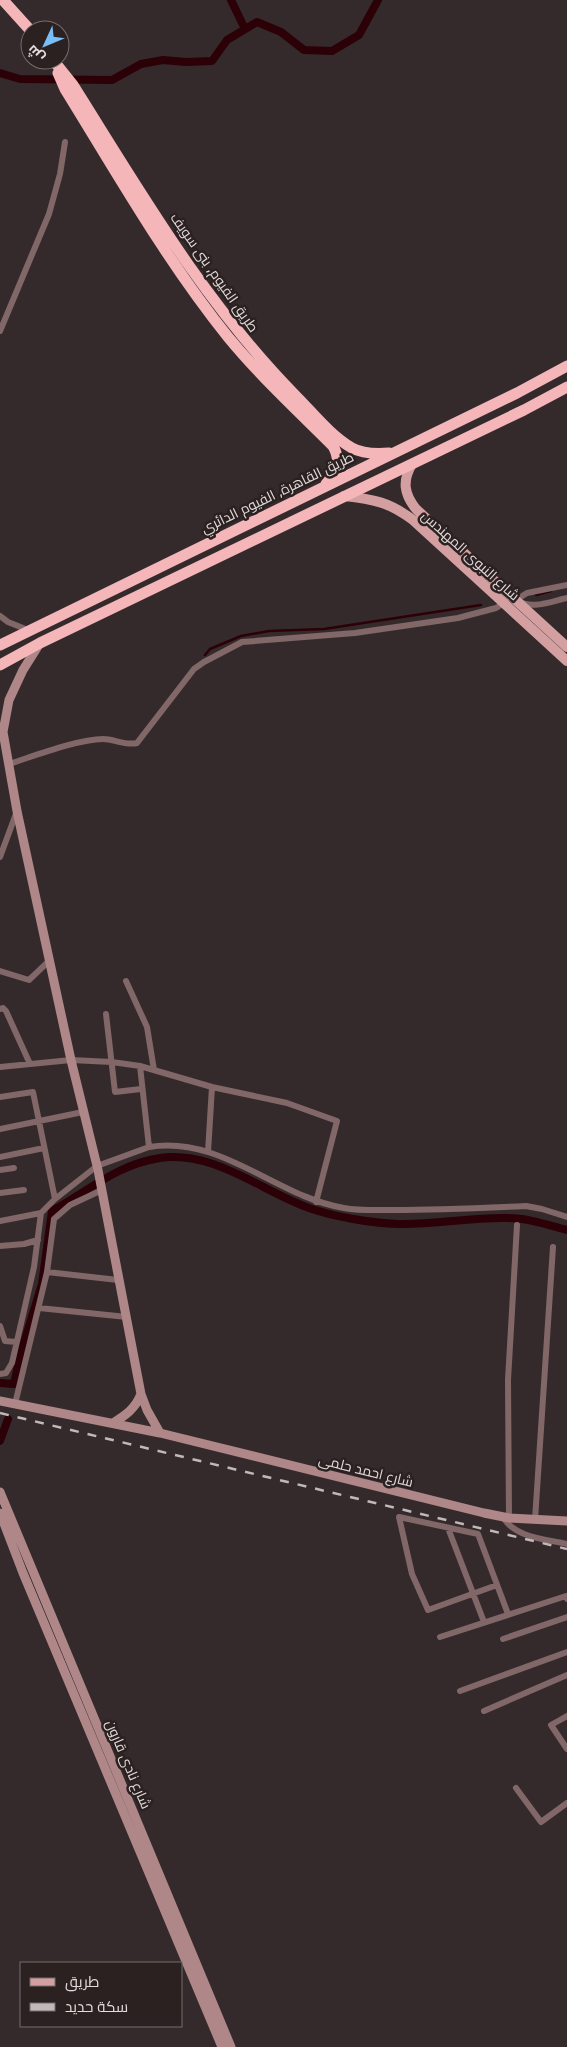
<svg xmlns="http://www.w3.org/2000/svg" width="567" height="2047" font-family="'Noto Sans',Cairo,sans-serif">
	<rect width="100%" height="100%" fill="#352a2b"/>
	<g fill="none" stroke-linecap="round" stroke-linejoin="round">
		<path stroke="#2c0007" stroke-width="2.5" d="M 536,595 L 551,591
			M 205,655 L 210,649 L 241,636 L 269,631 L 324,629 L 481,605"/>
		<path stroke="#2c0007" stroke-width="8" d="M 231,0 L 245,29
			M 0,73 L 20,79 L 112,80 L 141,64 L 163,60 L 186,62 L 212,61 L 227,40 L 257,22 L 281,32 L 304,50 L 332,51 L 359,35 L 378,0
			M 0,1383 L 14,1384 L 20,1356 L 42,1284 L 52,1211 C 88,1191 118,1164 160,1158 C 214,1150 261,1191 309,1208 C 334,1217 372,1223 398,1224 C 434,1225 471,1217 508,1218 C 528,1218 548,1225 567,1230
			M 0,1441 L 8,1419"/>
		<path stroke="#816768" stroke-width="6" d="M 0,331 L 49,214 L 60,174 L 65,142
			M 567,585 L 527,593 L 516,600 C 532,610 549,602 567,598
			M 0,616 L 8,622 L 28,630
			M 9,764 C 34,756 79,739 103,739 C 114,739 126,746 137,743 L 194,669 L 204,662 L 242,642 L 355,633 L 458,618 L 496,608 L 504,603
			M 0,857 L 17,811
			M 0,971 L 29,980 L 50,960
			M 126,981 L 147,1027 L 154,1070
			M 0,1009 L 3,1008 L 6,1011 L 30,1064
			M 106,1014 L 115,1092 L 141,1089
			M 140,1066 L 212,1087 L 287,1103 L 337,1121 L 316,1202
			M 0,1067 L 71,1060 L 112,1062 L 140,1066 L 149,1147 C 222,1135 276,1197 344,1208 C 360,1211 378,1210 394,1210 C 438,1210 482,1208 526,1206 L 542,1209 L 567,1217
			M 0,1097 L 33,1092 L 55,1199
			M 0,1129 L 83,1112
			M 208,1152 L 212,1087
			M 0,1157 L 44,1148
			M 0,1170 L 14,1168
			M 0,1193 L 24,1190
			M 0,1221 L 41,1213
			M 0,1246 L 24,1244 L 38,1240
			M 47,1272 L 118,1280
			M 39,1308 L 127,1317
			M 0,1326 L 5,1341 L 16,1342
			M 0,1374 L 6,1373 L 12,1363 L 34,1267 L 41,1213 L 55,1199 L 97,1166 L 149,1147
			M 15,1404 L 47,1272 L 54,1219 L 70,1205 L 102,1190
			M 503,1517 C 515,1538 545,1539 567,1544
			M 509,1518 L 508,1380 L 517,1225
			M 535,1520 L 553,1247
			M 448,1528 L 484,1622
			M 497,1585 L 428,1610 L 412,1574 L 399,1517 L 478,1534 L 508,1614
			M 440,1637 L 566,1596 L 567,1599
			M 503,1639 L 567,1617
			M 460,1691 L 567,1652
			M 484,1711 L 567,1675
			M 567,1716 L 551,1725 L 567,1749
			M 516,1788 L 541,1822 L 567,1803"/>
		<path stroke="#b08788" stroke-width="9" d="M 40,643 L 23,670 L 9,700 L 3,732 L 17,811 L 71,1060 L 98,1170 L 141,1394 L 147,1410 L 160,1433
			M 0,1401 L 160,1433 L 484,1513 L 509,1518 L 567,1521
			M 113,1423 C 126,1415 135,1409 141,1394
			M 0,1492 L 231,2047
			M 0,1513 L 23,1573 L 222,2047"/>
		<path stroke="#d49fa1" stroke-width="10" d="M 412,464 C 402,481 404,494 416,509 L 567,647
			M 344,496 C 373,499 389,502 413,520 L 567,661"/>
		<path stroke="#f4b6b8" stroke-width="11" d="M 3,0 L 30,30
			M 53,60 L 73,85 C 141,193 205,304 296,396 C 313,413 331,436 352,448 C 363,454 376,454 389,453
			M 58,73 L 65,89 C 117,173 166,260 228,337 C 260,376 297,410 333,446 C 342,462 336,472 326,484
			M 0,645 L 517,393 L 567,366
			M 0,665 L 40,643 L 524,410 L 567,387"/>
		<path stroke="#c1b9b9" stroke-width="2.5" stroke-dasharray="9 9" stroke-linecap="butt" d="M 0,1413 L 567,1549"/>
	</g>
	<g text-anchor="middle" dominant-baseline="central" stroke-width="5" stroke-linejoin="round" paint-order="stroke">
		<g font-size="14" fill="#e3dcdc" stroke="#2b2121">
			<text transform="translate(215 272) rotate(55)">طريق الفيوم, بنى سويف</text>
			<text transform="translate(277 492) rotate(-26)">طريق القاهرة, الفيوم الدائري</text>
			<text transform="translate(471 555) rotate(42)">شارع النبوى المهندس</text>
			<text transform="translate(366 1470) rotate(14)">شارع احمد حلمى</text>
			<text transform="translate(129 1764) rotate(67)">شارع نادى قارون</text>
		</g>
	</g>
	<rect x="20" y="1962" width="162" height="65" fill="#2b2121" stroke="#756c6c"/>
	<rect x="30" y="1978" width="25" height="8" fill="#d49fa1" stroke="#756c6c"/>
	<text x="65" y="1987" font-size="15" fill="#e3dcdc">طريق</text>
	<rect x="30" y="2003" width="25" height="8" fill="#c1b9b9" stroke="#756c6c"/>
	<text x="65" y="2012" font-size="15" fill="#e3dcdc">سكة حديد</text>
	<g transform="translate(45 45) rotate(226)"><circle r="24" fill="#2b2121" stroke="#756c6c"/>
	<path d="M0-4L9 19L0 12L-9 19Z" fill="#7abef8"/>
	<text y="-8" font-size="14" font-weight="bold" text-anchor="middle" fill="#e3dcdc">ش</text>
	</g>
</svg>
